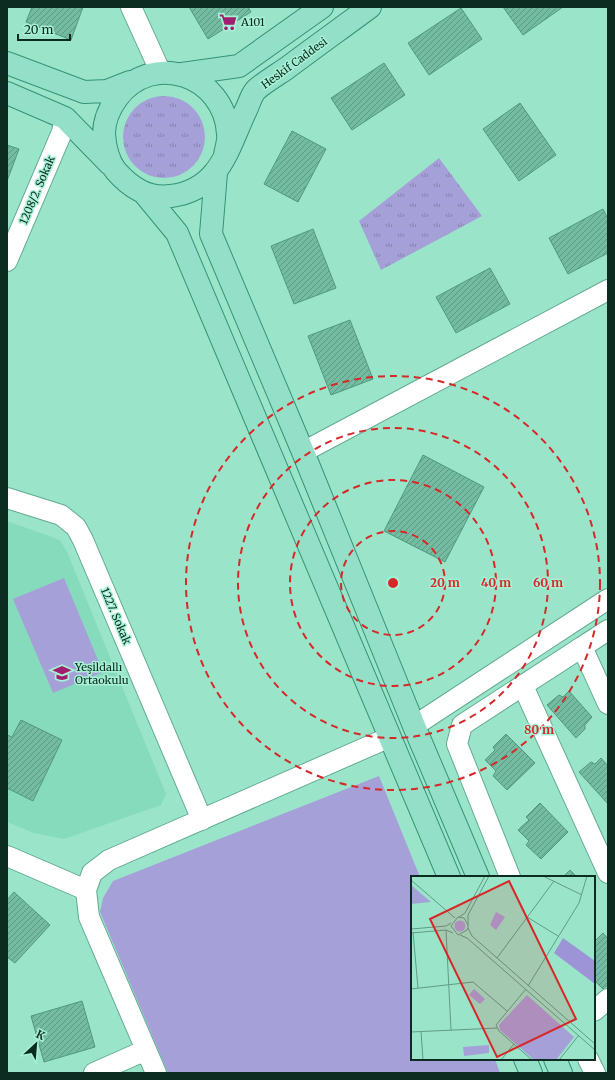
<svg xmlns="http://www.w3.org/2000/svg" width="615" height="1080" font-family="Merriweather,serif">
	<defs>
		<pattern id="grass-tufts" width="24" height="20" patternUnits="userSpaceOnUse"><rect width="24" height="20" fill="#a6a0d8"/><path d="M3 7l-1-3M5 7V3M7 7l1-3M15 17l-1-3M17 17v-4M19 17l1-3" fill="none" stroke="#8683af"/></pattern>
		<pattern id="building-hatch" width="6" height="6" patternUnits="userSpaceOnUse"><rect width="6" height="6" fill="#73bca2"/><path d="M-1 1l2-2M0 6l6-6M5 7l2-2" fill="none" stroke="#5d9984"/></pattern>
	</defs>
	<rect width="100%" height="100%" fill="#9ae5c9"/>
	<path fill="#87dbbd" d="M 7,521 L 60,540 L 67,552 L 166,794 L 161,805 L 64,839 L 34,833 L 7,822 Z"/>
	<path fill="url(#grass-tufts)" d="M123 137a41 41 0 1 1 82 0a41 41 0 1 1-82 0Z
		M 439,158 L 482,216 L 381,270 L 359,221 Z"/>
	<path fill="#a6a0d8" d="M 64,578 L 103,672 L 53,693 L 13,599 Z
		M 379,776 L 420,877 L 412,877 L 412,1059 L 495,1059 L 500,1073 L 168,1073 L 100,912 L 103,898 L 113,881 Z"/>
	<path fill="url(#building-hatch)" stroke="#509980" d="M 32,7 L 83,7 L 71,40 L 26,22 Z
		M 189,7 L 248,7 L 251,12 L 208,39 Z
		M 503,7 L 563,7 L 523,35 Z
		M 461,8 L 482,39 L 429,75 L 408,43 Z
		M 384,63 L 405,95 L 352,130 L 331,98 Z
		M 520,103 L 556,155 L 519,181 L 483,129 Z
		M 292,131 L 326,149 L 298,202 L 264,184 Z
		M 7,145 L 19,149 L 7,181 Z
		M 603,209 L 608,219 L 608,253 L 568,274 L 549,238 Z
		M 313,229 L 336,288 L 294,304 L 271,246 Z
		M 490,268 L 510,304 L 456,333 L 436,297 Z
		M 350,320 L 373,379 L 331,395 L 308,336 Z
		M 423,455 L 484,487 L 445,562 L 384,531 Z
		M 569,691 L 592,717 L 585,725 L 585,729 L 576,738 L 547,705 L 559,695 L 563,697 Z
		M 21,720 L 62,740 L 33,801 L 7,788 L 7,735 L 12,737 Z
		M 506,734 L 535,763 L 507,790 L 493,776 L 496,771 L 485,760 L 495,750 L 493,747 Z
		M 601,758 L 608,766 L 608,804 L 579,772 L 591,762 L 595,764 Z
		M 540,803 L 568,832 L 541,859 L 526,845 L 529,841 L 518,830 L 529,820 L 526,817 Z
		M 570,870 L 577,877 L 563,877 Z
		M 14,892 L 50,925 L 15,963 L 7,957 L 7,900 Z
		M 603,933 L 608,939 L 608,985 L 603,989 L 594,980 L 594,942 Z
		M 82,1001 L 95,1047 L 44,1062 L 31,1016 Z"/>
	<g fill="none" stroke-linecap="round" stroke-linejoin="round">
		<g stroke="#62ab91" stroke-width="22">
			<path id="minor" d="M 131,7 L 161,73
				M 7,261 L 62,132 L 65,118
				M 303,452 L 608,290
				M 7,498 L 61,515 L 76,527 L 83,540 L 202,820
				M 582,647 L 608,630
				M 523,686 L 608,873
				M 414,726 L 608,599
				M 7,856 L 86,890
				M 510,877 L 457,744 L 462,725 L 582,647 L 608,704
				M 594,1011 L 608,999
				M 588,1059 L 595,1073
				M 94,1073 L 146,1050
				M 156,1073 L 89,917 L 86,890 L 92,873 L 109,860 L 390,737"/>
		</g>
		<g stroke="#369276" stroke-width="24">
			<path id="major" d="M 7,63 L 84,92 L 107,91 L 130,82
				M 182,74 L 239,66 L 322,7
				M 7,93 L 65,118 L 110,164
				M 225,155 C 226,148 229,141 228,134 C 225,75 152,50 117,98 C 109,109 104,121 104,134 C 105,147 108,161 116,171 C 131,188 148,199 171,196 C 220,190 228,148 246,110 C 249,104 251,96 255,91 C 260,85 280,73 287,68 C 315,47 343,27 370,7
				M 216,173 L 211,234 L 303,452 L 414,726 L 478,877
				M 144,193 L 177,233 L 449,877
				M 525,1059 L 531,1073
				M 555,1059 L 561,1073"/>
		</g>
		<use href="#minor" stroke="#fff" stroke-width="20"/>
		<use href="#major" stroke="#94dfc8" stroke-width="22"/>
	</g>
	<g fill="none" stroke="#d62828" stroke-width="2" stroke-dasharray="7 5">
		<circle cx="393" cy="583" r="52"/>
		<circle cx="393" cy="583" r="103"/>
		<circle cx="393" cy="583" r="155"/>
		<circle cx="393" cy="583" r="207"/>
	</g>
	<defs>
		<g id="supermarket-bare" transform="scale(1.38)"><path d="M-6-5.5h2.5l.6 2H6L4.5 2H-2.5L-4.4-4H-6ZM-1.5 3.2a1.3 1.3 0 1 0 .1 0ZM3 3.2a1.3 1.3 0 1 0 .1 0Z" fill="#a11d6d" stroke="#a7f2d6" stroke-width="2.5" paint-order="stroke"/></g>
		<g id="school-bare" transform="scale(1.38)"><path d="M0-5L7-2L0 1L-7-2ZM-4 1L0 2.5L4 1V4Q0 6-4 4Z" fill="#a11d6d" stroke="#a7f2d6" stroke-width="2.5" paint-order="stroke"/></g>
	</defs>
	<g fill-rule="evenodd">
		<use href="#supermarket-bare" x="228" y="22"/>
		<use href="#school-bare" x="62" y="673"/>
	</g>
	<g text-anchor="middle" dominant-baseline="central" stroke-width="3" stroke-linejoin="round" paint-order="stroke">
		<g font-size="11" fill="#0c2b21" stroke="#a7f2d6" text-anchor="start">
			<text x="241" y="22">A101</text>
			<text x="75" y="667">Yeşildallı<tspan x="75" dy="13">Ortaokulu</tspan></text>
		</g>
		<g font-size="11" fill="#0c2b21" stroke="#a7f2d6">
			<text transform="translate(294 63) rotate(-36)">Heskif Caddesi</text>
			<text transform="translate(37 190) rotate(-67)">1208/2. Sokak</text>
			<text transform="translate(116 616) rotate(67)">1227. Sokak</text>
		</g>
	</g>
	<g transform="translate(411 876)">
		<rect width="184" height="184" fill="#9ae5c9"/>
		<path d="M 0,9 L 20,26 L 0,28 ZM 85,36 L 94,41 L 85,54 L 79,49 ZM43.5 50a5.5 5.5 0 1 1 11 0a5.5 5.5 0 1 1-11 0ZM 78,169 L 78,177 L 53,180 L 52,171 Z" fill="#a6a0d8"/>
		<path d="M 152,62 L 184,85 L 184,108 L 143,77 Z" fill="#9d94d8"/>
		<path d="M 63,113 L 74,123 L 69,128 L 58,119 ZM 116,119 L 163,161 L 145,184 L 123,184 L 89,154 L 88,149 Z" fill="#a6a0d8"/>
		<path fill="none" stroke="#619b86" stroke-width="1" d="M 132,0 L 171,19M 0,4 L 44,42M 48,41 L 54,37 L 74,0M 116,41 L 147,60M 57,49 L 53,42 L 47,41 L 40,50 L 47,59 L 56,54 L 57,52 L 57,39 L 78,0M 57,52 L 61,60 L 184,168M 0,53 L 35,50 L 40,47M 35,54 L 40,154M 2,56 L 7,112M 0,57 L 35,54 L 42,57M 49,59 L 56,62 L 184,174M 86,82 L 143,5M 117,110 L 168,27 L 176,0M 0,113 L 62,106 L 96,135M 115,113 L 85,149 L 88,155 L 121,184M 10,155 L 12,184M 0,156 L 86,152M 90,184 L 103,168M 148,184 L 168,159"/>
		<path fill="#d62828" fill-opacity="0.15" stroke="#d62828" stroke-width="2" d="M 98,5 L 165,143 L 86,181 L 19,43 Z"/>
		<rect width="184" height="184" fill="none" stroke="#0c2b21" stroke-width="2"/>
	</g>
	<circle cx="393" cy="583" r="6" fill="#d62828" stroke="#a7f2d6" stroke-width="2"/>
	<g font-size="12" text-anchor="middle" font-weight="bold" fill="#d62828" stroke="#a7f2d6" stroke-width="3" stroke-linejoin="round" paint-order="stroke">
		<text x="445" y="587">20 m</text>
		<text x="496" y="587">40 m</text>
		<text x="548" y="587">60 m</text>
		<text x="539" y="734">80 m</text>
	</g>
	<rect width="615" height="1080" fill="none" stroke="#0c2b21" stroke-width="16"/>
	<g transform="translate(36 1044) rotate(26)" stroke="#a7f2d6" stroke-width="3" paint-order="stroke">
	<path d="M0-3L7 15L0 10L-7 15Z" fill="#0c2b21"/>
	<text y="-6" font-size="11" font-weight="bold" text-anchor="middle" fill="#0c2b21">K</text>
	</g>
	<path d="M18 34v6h52v-6" fill="none" stroke="#0c2b21" stroke-width="2"/>
	<text x="24" y="34" font-size="12" fill="#0c2b21" stroke="#a7f2d6" stroke-width="3" paint-order="stroke">20 m</text>
</svg>
